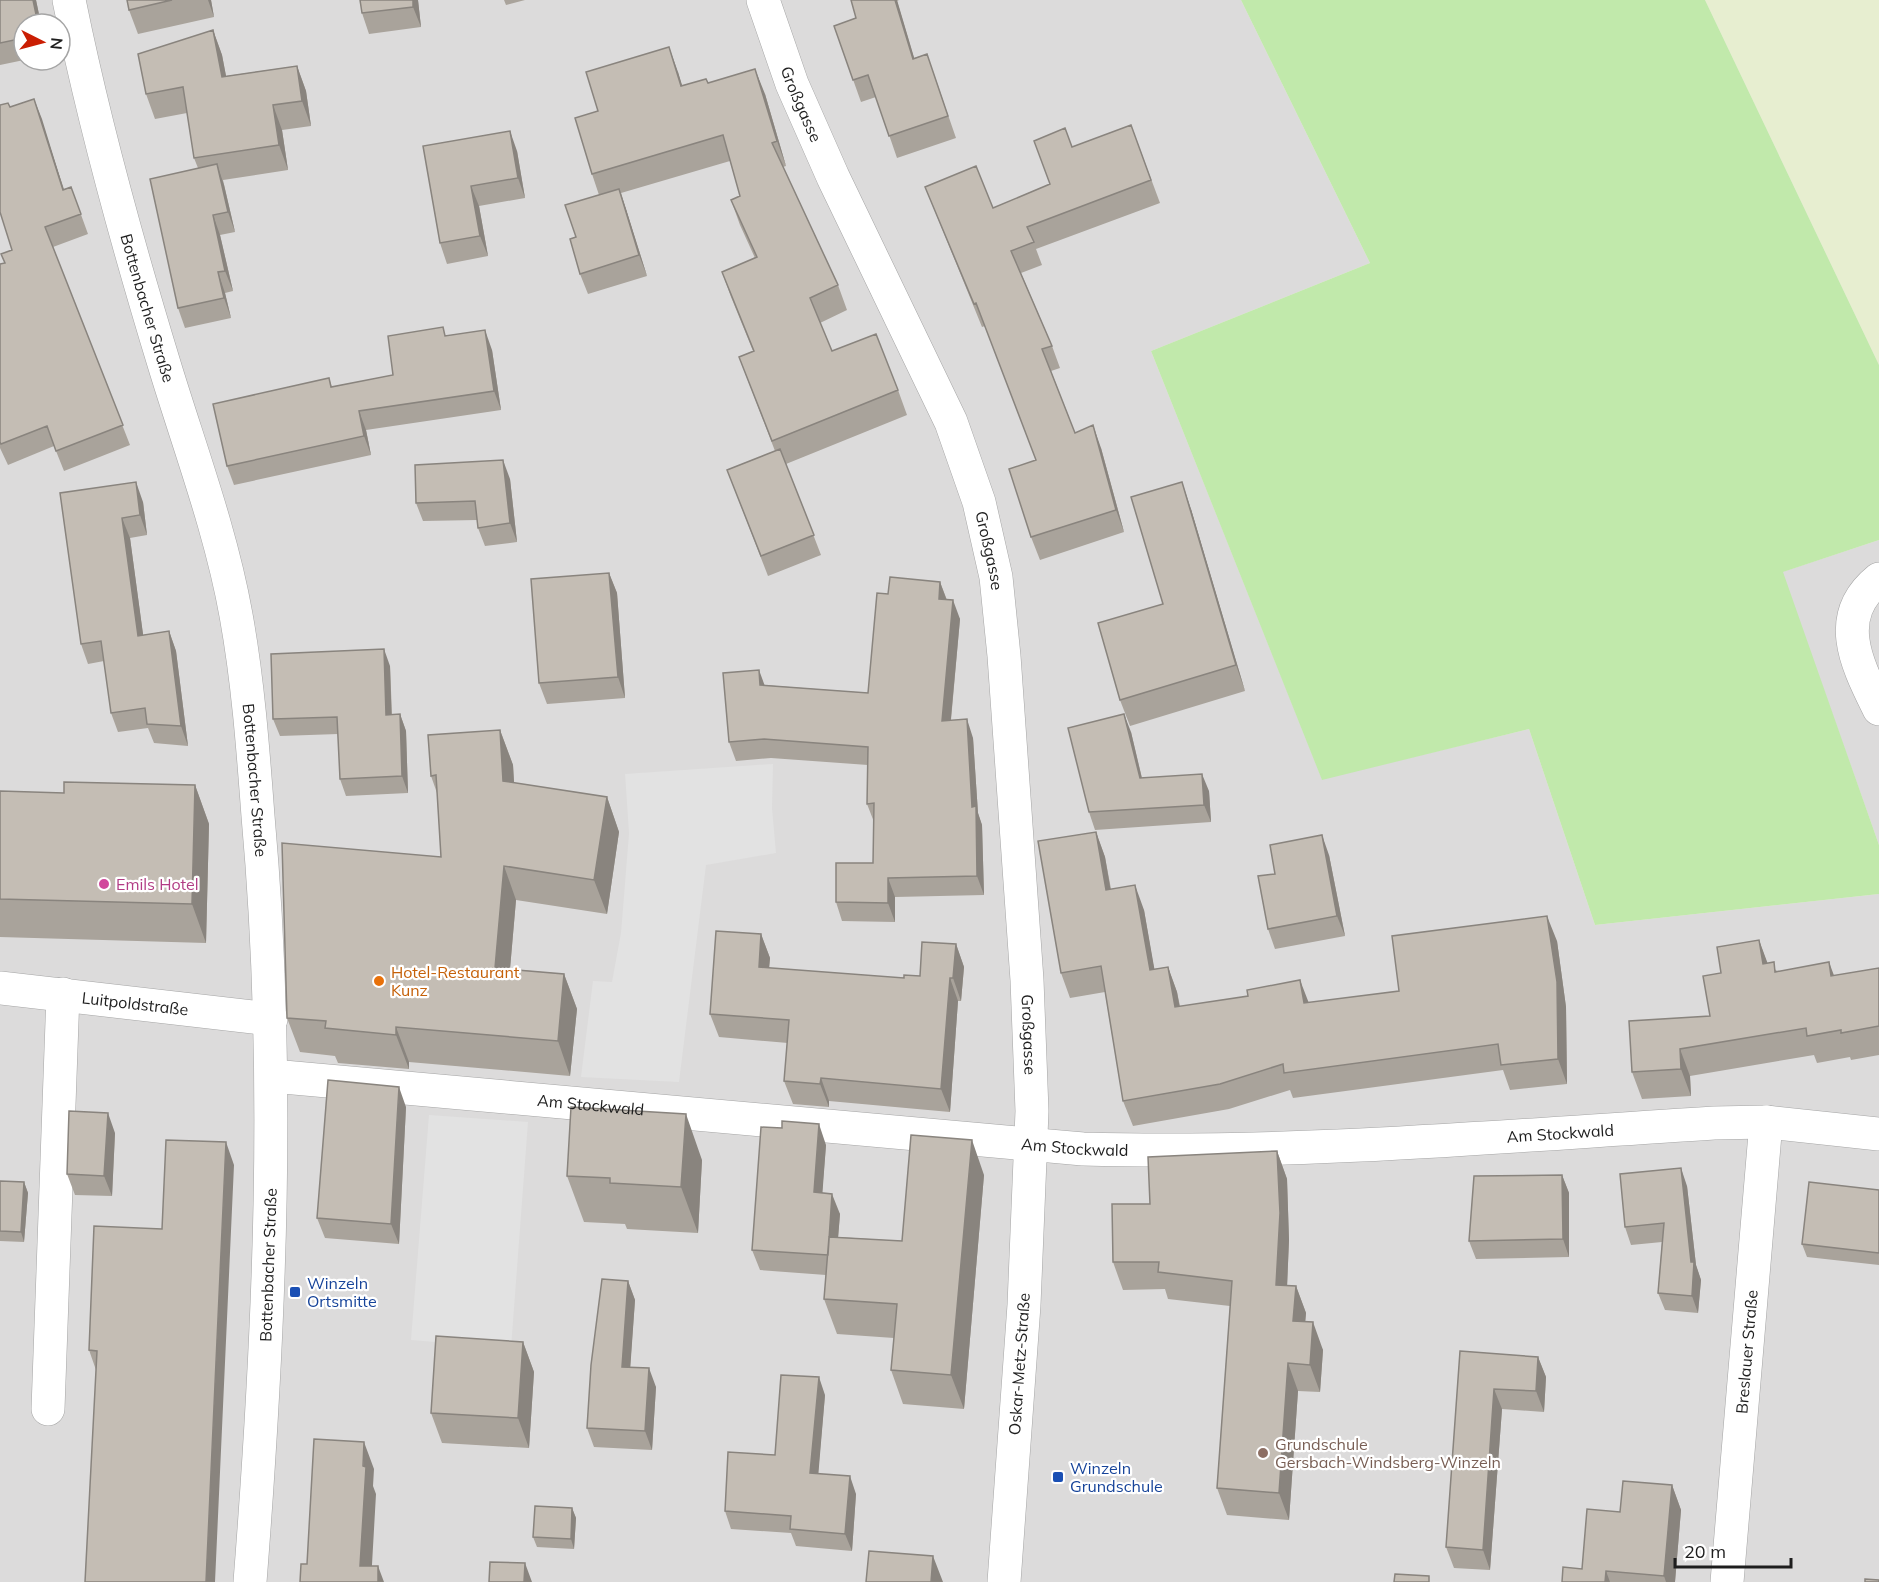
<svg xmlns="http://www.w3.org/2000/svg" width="1879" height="1582" font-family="Mulish,sans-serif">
	<rect width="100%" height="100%" fill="#efede5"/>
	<path fill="#dcdbdb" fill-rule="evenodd" d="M 0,0 L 1241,0 L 1370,263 L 1151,351 L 1322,779 L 1529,729 L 1595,925 L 1879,894 L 1879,1582 L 0,1582 ZM 24,24 L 60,24 L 60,60 L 24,60 Z
		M 1879,540 L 1879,845 L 1782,572 Z"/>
	<path fill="#e7eed0" d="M 1705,0 L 1879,0 L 1879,365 Z"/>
	<path fill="#c1e9ab" d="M 1241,0 L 1705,0 L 1879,365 L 1879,540 L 1783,572 L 1879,845 L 1879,894 L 1595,925 L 1529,729 L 1322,780 L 1151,351 L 1370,263 Z"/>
	<path fill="#e2e2e2" d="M 773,764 L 772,808 L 776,853 L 706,865 L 679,1082 L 581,1077 L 593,981 L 612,982 L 621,933 L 629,834 L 625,774 Z
		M 429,1115 L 528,1122 L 511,1348 L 411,1340 Z"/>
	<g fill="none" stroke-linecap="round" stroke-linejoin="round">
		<g stroke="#a5a5a5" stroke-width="34">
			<g id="minor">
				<path id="s1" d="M 69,0 C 94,124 128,246 165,367 C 190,449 221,531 236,615 C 248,681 253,749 258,816 C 281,1071 270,1327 250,1582"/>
				<path id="s2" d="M 763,0 L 792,84 L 833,177 L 951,422 L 979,502 L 996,577 L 1004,656 L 1027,980 L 1032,1111 L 1024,1305 L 1004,1582"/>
				<path d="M 1879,579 C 1832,617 1857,664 1879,709"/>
				<path id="s3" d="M 0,988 L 271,1019"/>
				<path id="s4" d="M 272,1076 L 1083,1149 C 1293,1155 1504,1136 1714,1123 L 1766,1122 L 1879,1134"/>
				<path d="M 48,1409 L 63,994"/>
				<path id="s5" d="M 1727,1582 L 1766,1122"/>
			</g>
		</g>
		<use href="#minor" stroke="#fff" stroke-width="33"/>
	</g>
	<path fill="#a9a39b" d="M 0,0 L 36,0 L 41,24 L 24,24 L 24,60 L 0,65 Z
		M 127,0 L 211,0 L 214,17 L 138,34 L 129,10 Z
		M 418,0 L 421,27 L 369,34 L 362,13 Z
		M 504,0 L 525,0 L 506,5 Z
		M 851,0 L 899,0 L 897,1 L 914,58 L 927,54 L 956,138 L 897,158 L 876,97 L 861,102 L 834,26 L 856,18 Z
		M 213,30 L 222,55 L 226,76 L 297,66 L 306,91 L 311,126 L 282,130 L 288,170 L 223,180 L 235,232 L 220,235 L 233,291 L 225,293 L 231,318 L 185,328 L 178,308 L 198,168 L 194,158 L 187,113 L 155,119 L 146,94 Z
		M 678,72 L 682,86 L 708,83 L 765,94 L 786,166 L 783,167 L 838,285 L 847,310 L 820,323 L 832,351 L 898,390 L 907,415 L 786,464 L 821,555 L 768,576 L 727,470 L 775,451 L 739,357 L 753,351 L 731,297 L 722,272 L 755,258 L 740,225 L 731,200 L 740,196 L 730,161 L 621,193 L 647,276 L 588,294 L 580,274 L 576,237 L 599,195 L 592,174 L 598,111 Z
		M 34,99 L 64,189 L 71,187 L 88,234 L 53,247 L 130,445 L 64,471 L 54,446 L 8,465 L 0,448 L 0,264 L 4,263 L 12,250 L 10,107 Z
		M 1131,125 L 1160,203 L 1036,249 L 1042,265 L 1021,273 L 1052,346 L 1060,368 L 1051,371 L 1075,433 L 1101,448 L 1124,532 L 1040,560 L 1031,537 L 1036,460 L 985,326 L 982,327 L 934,209 L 925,187 L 993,208 L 1050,184 L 1072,147 Z
		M 423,146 L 517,151 L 525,198 L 479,206 L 488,256 L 447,264 L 440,243 Z
		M 446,336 L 492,350 L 501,410 L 366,430 L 371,455 L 234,485 L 227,466 L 329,378 L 332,387 L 393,375 Z
		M 510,479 L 517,542 L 485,546 L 478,528 L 477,520 L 423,521 L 416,503 Z
		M 60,493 L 143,502 L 147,535 L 130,538 L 143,635 L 169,631 L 176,651 L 188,746 L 154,743 L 148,728 L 118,732 L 111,713 L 104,661 L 88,664 L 81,644 Z
		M 1191,509 L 1245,691 L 1130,726 L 1120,700 L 1163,604 Z
		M 609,573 L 617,593 L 625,698 L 547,704 L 539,683 Z
		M 940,582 L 947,600 L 960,619 L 951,720 L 973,738 L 978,813 L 982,825 L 984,895 L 895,897 L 895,922 L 842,921 L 836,902 L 873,863 L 874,822 L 867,804 L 868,765 L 771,758 L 736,761 L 729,742 L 764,685 L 868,693 L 888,594 Z
		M 390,666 L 392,714 L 400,714 L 406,731 L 408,793 L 346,796 L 340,779 L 338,734 L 280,736 L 273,719 Z
		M 500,730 L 513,765 L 514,783 L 607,797 L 619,832 L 607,914 L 516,900 L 510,969 L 564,974 L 577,1009 L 570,1076 L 409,1062 L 409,1069 L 338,1063 L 335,1056 L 300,1052 L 287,1018 L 441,857 L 437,793 L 431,776 Z
		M 1131,732 L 1142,778 L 1209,791 L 1211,822 L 1095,830 L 1089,812 Z
		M 195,785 L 209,824 L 206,943 L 0,937 L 0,791 L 64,793 Z
		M 1096,832 L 1105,857 L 1111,889 L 1144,910 L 1154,969 L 1168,967 L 1177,992 L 1180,1006 L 1308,1003 L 1399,991 L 1557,941 L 1566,1007 L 1567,1084 L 1510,1090 L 1503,1070 L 1293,1098 L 1290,1090 L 1229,1109 L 1133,1126 L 1123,1101 L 1105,992 L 1070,998 L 1061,973 Z
		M 1329,855 L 1345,936 L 1275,949 L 1268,929 L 1275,874 Z
		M 761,934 L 770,958 L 769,968 L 904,978 L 920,976 L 956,944 L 964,967 L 961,1001 L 958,1001 L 950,1112 L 829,1101 L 829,1107 L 793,1104 L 784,1081 L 788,1043 L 719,1037 L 710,1014 Z
		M 1759,940 L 1767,963 L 1777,971 L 1834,976 L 1879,968 L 1879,1055 L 1851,1060 L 1850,1057 L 1817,1063 L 1814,1055 L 1690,1076 L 1691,1096 L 1642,1099 L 1632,1072 L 1710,1016 L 1721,973 Z
		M 406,1107 L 399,1244 L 325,1238 L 317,1218 Z
		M 115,1133 L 112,1196 L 75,1195 L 67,1174 Z
		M 826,1145 L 822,1193 L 840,1214 L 838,1237 L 902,1241 L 984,1175 L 964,1409 L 903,1404 L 891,1370 L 894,1338 L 837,1334 L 824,1299 L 826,1275 L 760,1270 L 752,1250 Z
		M 1277,1151 L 1287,1179 L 1289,1240 L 1287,1286 L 1296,1286 L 1306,1313 L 1305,1322 L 1323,1350 L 1320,1392 L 1298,1391 L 1289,1520 L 1227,1515 L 1217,1488 L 1230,1306 L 1168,1299 L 1165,1289 L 1123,1290 L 1113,1262 L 1150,1204 Z
		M 702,1160 L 698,1233 L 627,1229 L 625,1224 L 584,1222 L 567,1176 Z
		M 234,1165 L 96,1370 L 89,1350 L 162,1229 Z
		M 1562,1175 L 1569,1193 L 1569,1257 L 1476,1259 L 1469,1241 Z
		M 0,1181 L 24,1182 L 28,1193 L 24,1242 L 0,1241 Z
		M 1687,1186 L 1696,1265 L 1701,1280 L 1698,1313 L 1665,1310 L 1658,1293 L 1662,1242 L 1631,1245 L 1625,1227 Z
		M 1879,1190 L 1879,1265 L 1807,1257 L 1802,1244 Z
		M 628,1281 L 635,1300 L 630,1367 L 656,1387 L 652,1450 L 594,1447 L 587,1428 Z
		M 523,1342 L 534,1372 L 529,1448 L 442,1443 L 431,1413 Z
		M 1460,1351 L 1538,1357 L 1546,1377 L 1544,1412 L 1502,1409 L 1490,1570 L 1454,1568 L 1446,1547 Z
		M 825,1395 L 818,1473 L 856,1494 L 852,1551 L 796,1546 L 791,1533 L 731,1529 L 725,1511 L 775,1455 Z
		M 1672,1485 L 1681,1510 L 1675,1582 L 1562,1582 L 1582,1569 Z
		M 572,1508 L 576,1518 L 574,1549 L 537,1547 L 533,1537 Z"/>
	<path fill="#89847e" d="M 33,0 L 36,0 L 41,24 L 38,24 Z
		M 208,0 L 211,0 L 214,17 Z
		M 413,0 L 418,0 L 421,27 L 413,7 Z
		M 895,0 L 897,0 L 921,81 L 913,59 Z
		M 213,30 L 222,55 L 231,102 L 222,77 Z
		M 669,47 L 678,72 L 690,111 L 681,86 Z
		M 297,66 L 306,91 L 311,126 L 302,101 Z
		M 755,69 L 765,94 L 786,166 L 777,141 Z
		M 34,99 L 42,119 L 70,210 L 63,190 Z
		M 273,105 L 282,130 L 288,170 L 279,145 Z
		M 510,131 L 517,151 L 525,198 L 518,178 Z
		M 217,164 L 224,185 L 235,232 L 228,212 Z
		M 471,186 L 479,206 L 488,256 L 480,236 Z
		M 619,189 L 626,209 L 647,276 L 639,255 Z
		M 213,215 L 220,235 L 233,291 L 225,271 Z
		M 218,272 L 225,293 L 231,318 L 224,298 Z
		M 485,330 L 492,350 L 501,410 L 494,391 Z
		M 359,411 L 366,430 L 371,455 L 364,436 Z
		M 1093,425 L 1101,448 L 1124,532 L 1116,510 Z
		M 503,460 L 510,479 L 517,542 L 510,523 Z
		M 136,482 L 143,502 L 147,535 L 140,515 Z
		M 1182,482 L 1191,509 L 1245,691 L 1236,665 Z
		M 122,518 L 130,538 L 146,656 L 138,636 Z
		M 609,573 L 617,593 L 625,698 L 618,677 Z
		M 940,582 L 947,601 L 939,599 Z
		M 953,600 L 960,619 L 949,739 L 942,721 Z
		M 169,631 L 176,651 L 188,746 L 181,726 Z
		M 384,649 L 390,666 L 392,731 L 386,715 Z
		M 759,670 L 766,689 L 760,685 Z
		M 400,714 L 406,731 L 408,793 L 402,776 Z
		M 1124,714 L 1131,732 L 1146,796 L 1140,778 Z
		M 967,719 L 973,738 L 978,813 L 982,825 L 984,895 L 977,876 L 972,807 Z
		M 500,730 L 513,765 L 516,816 L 503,781 Z
		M 1202,774 L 1209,791 L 1211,822 L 1204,805 Z
		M 195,785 L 209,824 L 206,943 L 192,904 Z
		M 607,797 L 619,832 L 607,914 L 594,880 Z
		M 1096,832 L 1105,857 L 1115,916 L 1106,890 Z
		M 1322,835 L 1329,855 L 1345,936 L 1337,916 Z
		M 504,866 L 516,900 L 507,1003 L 495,968 Z
		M 888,878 L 895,897 L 895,922 L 888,903 Z
		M 1135,885 L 1144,910 L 1159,995 L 1150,970 Z
		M 1547,916 L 1557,941 L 1566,1007 L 1567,1084 L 1558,1059 Z
		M 761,934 L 770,958 L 767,990 L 759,967 Z
		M 1759,940 L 1769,967 L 1763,964 Z
		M 956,944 L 964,967 L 961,1001 L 953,978 Z
		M 1829,962 L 1839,989 L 1831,976 Z
		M 1168,967 L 1177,992 L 1184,1032 L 1175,1007 Z
		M 564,974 L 577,1009 L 570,1076 L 558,1041 Z
		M 950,978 L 958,1001 L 950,1112 L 941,1089 Z
		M 1300,980 L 1310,1006 L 1304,1003 Z
		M 396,1027 L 409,1062 L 409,1069 L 396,1035 Z
		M 1680,1049 L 1690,1076 L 1691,1096 L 1681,1069 Z
		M 821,1078 L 829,1101 L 829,1107 L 820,1084 Z
		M 399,1087 L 406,1107 L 399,1244 L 391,1224 Z
		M 108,1113 L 115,1133 L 112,1196 L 104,1176 Z
		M 686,1114 L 702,1160 L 698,1233 L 681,1187 Z
		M 819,1124 L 826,1145 L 821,1212 L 814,1192 Z
		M 972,1140 L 984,1175 L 964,1409 L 951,1375 Z
		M 226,1142 L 234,1165 L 215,1582 L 206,1582 Z
		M 1277,1151 L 1287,1179 L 1289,1240 L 1286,1312 L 1276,1285 Z
		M 1681,1168 L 1687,1186 L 1696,1265 L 1701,1280 L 1698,1313 L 1692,1296 L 1691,1262 Z
		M 1562,1175 L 1569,1193 L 1569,1257 L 1563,1239 Z
		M 24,1182 L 28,1193 L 24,1242 L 21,1232 Z
		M 832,1194 L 840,1214 L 835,1276 L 828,1255 Z
		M 628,1281 L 635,1300 L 629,1386 L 622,1367 Z
		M 1296,1286 L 1306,1313 L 1303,1349 L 1293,1321 Z
		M 1313,1322 L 1323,1350 L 1320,1392 L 1310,1365 Z
		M 523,1342 L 534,1372 L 529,1448 L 518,1418 Z
		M 1538,1357 L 1546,1377 L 1544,1412 L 1536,1391 Z
		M 1288,1363 L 1298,1391 L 1289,1520 L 1279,1493 Z
		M 649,1368 L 656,1387 L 652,1450 L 645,1431 Z
		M 819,1377 L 825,1395 L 817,1490 L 810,1473 Z
		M 1494,1389 L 1502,1409 L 1490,1570 L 1483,1550 Z
		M 364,1442 L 374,1469 L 373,1486 L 376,1494 L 371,1582 L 360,1566 Z
		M 850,1476 L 856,1494 L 852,1551 L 845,1534 Z
		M 1672,1485 L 1681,1510 L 1675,1582 L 1666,1582 L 1664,1576 Z
		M 572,1508 L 576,1518 L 574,1549 L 571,1539 Z
		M 933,1556 L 943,1582 L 931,1582 Z
		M 525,1563 L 532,1582 L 524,1582 Z
		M 378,1566 L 384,1582 L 378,1582 Z
		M 1606,1571 L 1610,1582 L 1605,1582 Z"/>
	<path fill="#c4bdb4" stroke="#89847e" stroke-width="1.5" d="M 0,0 L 33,0 L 38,24 L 24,24 L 24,38 L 0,43 Z
		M 127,0 L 172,0 L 129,10 Z
		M 360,0 L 413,0 L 413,7 L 362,13 Z
		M 851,0 L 895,0 L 913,59 L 927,54 L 948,116 L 889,136 L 868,75 L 853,80 L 834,26 L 856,18 Z
		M 213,30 L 222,77 L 297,66 L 302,101 L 273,105 L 279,145 L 194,158 L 183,87 L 146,94 L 138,54 Z
		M 669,47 L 681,86 L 706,79 L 708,83 L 755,69 L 777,141 L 772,143 L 838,285 L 810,298 L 832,351 L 876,334 L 898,390 L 772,441 L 739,357 L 754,351 L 722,272 L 757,257 L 731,200 L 740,196 L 723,135 L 592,174 L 575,118 L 598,111 L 586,72 Z
		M 34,99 L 63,190 L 71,187 L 81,214 L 45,227 L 123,425 L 56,451 L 47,426 L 1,444 L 0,442 L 0,264 L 5,263 L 1,254 L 12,250 L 0,212 L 0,105 L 8,103 L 10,107 Z
		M 1131,125 L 1151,180 L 1027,227 L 1034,242 L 1011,251 L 1052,346 L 1042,349 L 1075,433 L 1093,425 L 1116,510 L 1031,537 L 1009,469 L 1036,460 L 976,303 L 974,304 L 925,187 L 976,166 L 993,208 L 1050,184 L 1034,141 L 1065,128 L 1072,147 Z
		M 510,131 L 518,178 L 471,186 L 480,236 L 440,243 L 423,146 Z
		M 217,164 L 228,212 L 213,215 L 225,271 L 218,272 L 224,298 L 178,308 L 150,179 Z
		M 619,189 L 639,255 L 580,274 L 570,239 L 576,237 L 565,205 Z
		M 443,327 L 445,336 L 485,330 L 494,391 L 359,411 L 364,436 L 227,466 L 213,404 L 329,378 L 331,387 L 393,375 L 388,336 Z
		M 780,449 L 814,535 L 761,556 L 727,470 Z
		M 503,460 L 510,523 L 478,528 L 475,501 L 416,503 L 415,465 Z
		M 136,482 L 140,515 L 122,518 L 138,636 L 169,631 L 181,726 L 147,724 L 145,708 L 111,713 L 101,641 L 81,644 L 60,493 Z
		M 1182,482 L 1236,665 L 1120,700 L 1098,623 L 1163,604 L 1131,497 Z
		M 609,573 L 618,677 L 539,683 L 531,579 Z
		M 890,577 L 940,582 L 939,599 L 953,600 L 942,721 L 967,719 L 972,807 L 976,806 L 977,876 L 888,878 L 888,903 L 836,902 L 836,863 L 873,863 L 874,803 L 867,804 L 868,747 L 764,739 L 729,742 L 723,673 L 759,670 L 760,685 L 868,693 L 877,593 L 888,594 Z
		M 384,649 L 386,715 L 400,714 L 402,776 L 340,779 L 337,717 L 273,719 L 271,654 Z
		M 1124,714 L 1140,778 L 1202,774 L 1204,805 L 1089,812 L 1068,728 Z
		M 500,730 L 503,781 L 607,797 L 594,880 L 504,866 L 495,968 L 564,974 L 558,1041 L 396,1027 L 396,1035 L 325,1028 L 326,1021 L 287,1018 L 282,843 L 441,857 L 436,775 L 431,776 L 428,735 Z
		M 64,782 L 195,785 L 192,904 L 0,899 L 0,791 L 64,793 Z
		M 1096,832 L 1106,890 L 1135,885 L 1150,970 L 1168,967 L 1175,1007 L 1248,996 L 1247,990 L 1300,980 L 1304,1003 L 1399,991 L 1392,936 L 1547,916 L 1557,982 L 1558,1059 L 1501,1065 L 1498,1044 L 1284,1073 L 1283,1064 L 1220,1084 L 1123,1101 L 1101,966 L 1061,973 L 1038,841 Z
		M 1322,835 L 1337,916 L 1268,929 L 1258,876 L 1275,874 L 1270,845 Z
		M 716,931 L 761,934 L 759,967 L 904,978 L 904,975 L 920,976 L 922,942 L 956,944 L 953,978 L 950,978 L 941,1089 L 821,1078 L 820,1084 L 784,1081 L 789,1020 L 710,1014 Z
		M 1759,940 L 1763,964 L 1774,962 L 1775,972 L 1829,962 L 1831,976 L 1879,968 L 1879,1026 L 1841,1033 L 1841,1030 L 1807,1036 L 1806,1028 L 1680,1049 L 1681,1069 L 1632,1072 L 1629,1021 L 1710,1016 L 1703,976 L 1721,973 L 1717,947 Z
		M 328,1080 L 399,1087 L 391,1224 L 317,1218 Z
		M 571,1107 L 686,1114 L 681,1187 L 610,1183 L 610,1178 L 567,1176 Z
		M 69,1111 L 108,1113 L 104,1176 L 67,1174 Z
		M 782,1121 L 819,1124 L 814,1192 L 832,1194 L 828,1255 L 752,1250 L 761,1127 L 782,1128 Z
		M 911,1135 L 972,1140 L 951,1375 L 891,1370 L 897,1304 L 824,1299 L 829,1237 L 902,1241 Z
		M 166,1140 L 226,1142 L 206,1582 L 85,1582 L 97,1351 L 89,1350 L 94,1226 L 162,1229 Z
		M 1277,1151 L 1280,1213 L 1276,1285 L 1296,1286 L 1293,1321 L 1313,1322 L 1310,1365 L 1288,1363 L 1279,1493 L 1217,1488 L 1232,1281 L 1158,1272 L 1159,1262 L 1113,1262 L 1112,1204 L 1150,1204 L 1148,1157 Z
		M 1681,1168 L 1691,1262 L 1694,1262 L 1692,1296 L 1658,1293 L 1664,1223 L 1625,1227 L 1620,1174 Z
		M 1562,1175 L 1563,1239 L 1469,1241 L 1474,1176 Z
		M 0,1181 L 24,1182 L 21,1232 L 0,1231 Z
		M 1809,1182 L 1879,1190 L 1879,1253 L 1802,1244 Z
		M 602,1279 L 628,1281 L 622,1367 L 649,1368 L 645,1431 L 587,1428 L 591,1365 Z
		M 436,1336 L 523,1342 L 518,1418 L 431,1413 Z
		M 1460,1351 L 1538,1357 L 1536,1391 L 1494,1389 L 1483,1550 L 1446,1547 Z
		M 781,1375 L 819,1377 L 810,1473 L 850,1476 L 845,1534 L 790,1529 L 791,1516 L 725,1511 L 728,1452 L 775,1455 Z
		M 314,1439 L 364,1442 L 363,1466 L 366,1467 L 360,1566 L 378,1566 L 378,1582 L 300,1582 L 301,1564 L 307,1564 Z
		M 1623,1481 L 1672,1485 L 1664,1576 L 1606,1571 L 1605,1582 L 1562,1582 L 1563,1567 L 1582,1569 L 1587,1509 L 1620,1512 Z
		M 535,1506 L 572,1508 L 571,1539 L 533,1537 Z
		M 869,1551 L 933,1556 L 931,1582 L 866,1582 Z
		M 490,1562 L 525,1563 L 524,1582 L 489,1582 Z
		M 1395,1574 L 1429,1576 L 1429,1582 L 1394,1582 Z
		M 1865,1579 L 1879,1580 L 1879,1582 L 1865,1582 Z"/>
	<circle fill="#d1479c" stroke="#fff" stroke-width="2" cx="104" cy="884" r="6"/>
	<circle fill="#e8710a" stroke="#fff" stroke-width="2" cx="379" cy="981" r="6"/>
	<g fill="#1a4fb4" stroke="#fff" stroke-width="2">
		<rect x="289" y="1286" width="12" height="12" rx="3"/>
		<rect x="1052" y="1471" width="12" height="12" rx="3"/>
	</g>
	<circle fill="#8d6e63" stroke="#fff" stroke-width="2" cx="1263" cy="1453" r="6"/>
	<g text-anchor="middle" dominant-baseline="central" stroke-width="4.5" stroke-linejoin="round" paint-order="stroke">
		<g font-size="16" fill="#1e1e1e" stroke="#fff">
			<text stroke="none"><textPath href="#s2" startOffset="111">Großgasse</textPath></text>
			<text stroke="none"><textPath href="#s1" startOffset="318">Bottenbacher Straße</textPath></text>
			<text stroke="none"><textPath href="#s2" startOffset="597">Großgasse</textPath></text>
			<text stroke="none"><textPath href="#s1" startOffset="804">Bottenbacher Straße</textPath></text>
			<text stroke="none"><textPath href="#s3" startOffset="136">Luitpoldstraße</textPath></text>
			<text stroke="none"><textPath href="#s2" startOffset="1083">Großgasse</textPath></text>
			<text stroke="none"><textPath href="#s4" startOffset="320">Am Stockwald</textPath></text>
			<text stroke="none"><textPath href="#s4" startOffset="1292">Am Stockwald</textPath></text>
			<text stroke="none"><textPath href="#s4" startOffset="806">Am Stockwald</textPath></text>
			<text transform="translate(268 1265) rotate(-88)">Bottenbacher Straße</text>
			<text stroke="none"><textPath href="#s5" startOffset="231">Breslauer Straße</textPath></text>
			<text transform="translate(1019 1364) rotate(-86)">Oskar-Metz-Straße</text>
		</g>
		<g font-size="16" fill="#b23c85" stroke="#fff" text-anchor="start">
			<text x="116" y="884">Emils Hotel</text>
		</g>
		<g font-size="16" fill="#c56008" stroke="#fff" text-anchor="start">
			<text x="391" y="972">Hotel-Restaurant<tspan x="391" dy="18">Kunz</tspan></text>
		</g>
		<g font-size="16" fill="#164399" stroke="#fff" text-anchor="start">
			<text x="307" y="1283">Winzeln<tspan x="307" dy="18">Ortsmitte</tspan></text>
			<text x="1070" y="1468">Winzeln<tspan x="1070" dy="18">Grundschule</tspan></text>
		</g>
		<g font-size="16" fill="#785e54" stroke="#fff" text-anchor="start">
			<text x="1275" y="1444">Grundschule<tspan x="1275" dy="18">Gersbach-Windsberg-Winzeln</tspan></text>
		</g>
	</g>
	<g transform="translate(42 42) rotate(96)"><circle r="28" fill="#ffffff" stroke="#a5a5a5" stroke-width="1.5"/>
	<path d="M0-4.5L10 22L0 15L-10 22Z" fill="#ca1e03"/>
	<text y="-9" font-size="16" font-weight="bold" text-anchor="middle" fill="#1e1e1e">N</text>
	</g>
	<path d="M1675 1558v9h116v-9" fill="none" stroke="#1e1e1e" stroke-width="3"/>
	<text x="1684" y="1558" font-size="18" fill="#1e1e1e" stroke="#ffffff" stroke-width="4.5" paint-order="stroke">20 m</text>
</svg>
